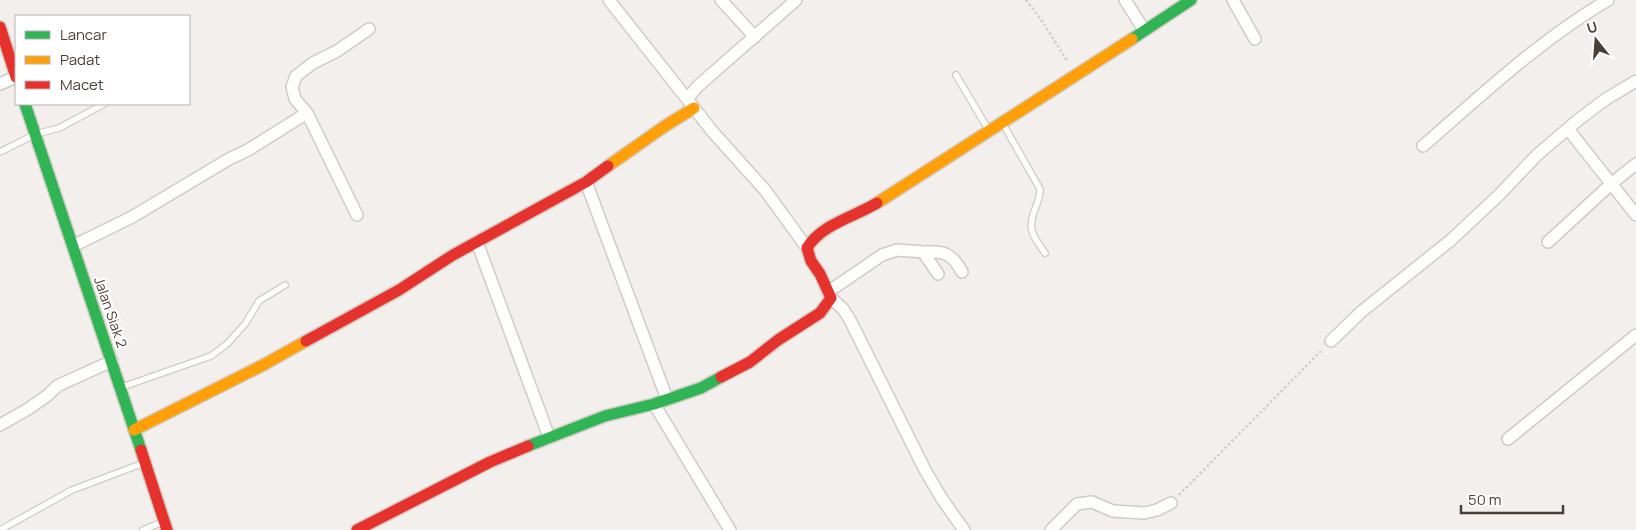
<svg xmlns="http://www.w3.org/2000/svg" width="1636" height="530" font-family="Manrope,sans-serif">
	<rect width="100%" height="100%" fill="#f2efec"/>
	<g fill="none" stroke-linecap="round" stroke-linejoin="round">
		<g stroke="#cfcbc8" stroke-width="8">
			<path id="lane" d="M 956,75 L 988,129
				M 1003,124 L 1040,189 C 1040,197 1038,202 1035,209 C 1027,230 1033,236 1045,253
				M 40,133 L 59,128 L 104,104
				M 0,152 L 32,136
				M 125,386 L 211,356 L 227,344 L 245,324 L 259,301 L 285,285
				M 0,530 L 72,490 L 141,464
				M 143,530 L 160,523"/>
		</g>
		<g stroke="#cfcbc8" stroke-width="14">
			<path id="street" d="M 609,0 L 687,99
				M 721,0 L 755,37
				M 796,0 L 698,86 L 687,99 L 712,131 L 765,190 L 807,248
				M 1125,0 L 1144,30
				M 1233,0 L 1255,39
				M 0,84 L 16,77
				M 307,113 L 357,215
				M 1568,129 L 1636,215
				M 1423,146 C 1483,94 1540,40 1608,0
				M 586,182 L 667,399
				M 477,242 L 549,437
				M 1548,242 L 1611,184 L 1636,164
				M 73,246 L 132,217 L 229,159 L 248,150 L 307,113 L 295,99 L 292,87 L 296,76 L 313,63 L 337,51 L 369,29
				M 923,252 C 944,251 952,253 962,272
				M 828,292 L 882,255 L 897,250 L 923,252 L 938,274
				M 831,298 L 843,309 L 850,320 L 925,470 L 942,499 L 964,530
				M 1331,341 L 1361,312 L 1451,240 L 1500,194 L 1537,155 L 1578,120 L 1606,99 L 1636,81
				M 654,404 L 730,530
				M 0,425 L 28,409 L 48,395 L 57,386 L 112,361
				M 1508,439 L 1636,335
				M 1051,530 L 1077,504 L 1092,502 L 1113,511 L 1144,513 L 1157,510 L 1171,503"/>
		</g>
		<g stroke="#d3ccc4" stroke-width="14">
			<path id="fast" d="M 1132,39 L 1191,0
				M 25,104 L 141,450
				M 528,446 L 605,416 L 654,404 L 701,388 L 721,377"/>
		</g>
		<g stroke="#d3ccc4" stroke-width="14">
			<path id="slow" d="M 608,166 L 665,126 L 694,108
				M 877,203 L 1132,39
				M 134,430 L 265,364 L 306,341"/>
		</g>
		<g stroke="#d3ccc4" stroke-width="14">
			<path id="jam" d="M 0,27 L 16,77
				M 306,341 L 399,290 L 453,255 L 586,182 L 608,166
				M 721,377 L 750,362 L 778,340 L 820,313 L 831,298 L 820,274 L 811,261 L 807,248 C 822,224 854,217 877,203
				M 141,450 L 167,530
				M 357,530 L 490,462 L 528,446"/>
		</g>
		<path stroke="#d2cfca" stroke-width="2.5" stroke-dasharray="2.5 2.5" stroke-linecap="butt" d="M 1026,0 L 1040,18 L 1068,62
			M 1179,495 L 1323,349"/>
		<use href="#lane" stroke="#fdfdfc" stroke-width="5.5"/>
		<use href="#street" stroke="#fdfdfc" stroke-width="11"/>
		<use href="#fast" stroke="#30b455" stroke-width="11"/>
		<use href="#slow" stroke="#ff9f0a" stroke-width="11"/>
		<use href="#jam" stroke="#e5322d" stroke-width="11"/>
	</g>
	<g text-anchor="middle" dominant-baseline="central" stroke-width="4.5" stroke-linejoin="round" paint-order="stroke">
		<g font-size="14" fill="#4a3f37" stroke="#fff">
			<text transform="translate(111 312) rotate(71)">Jalan Siak 2</text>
		</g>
	</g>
	<rect x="15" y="15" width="175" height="90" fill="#ffffff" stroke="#b7b2af"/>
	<rect x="25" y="31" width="25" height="8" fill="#30b455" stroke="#b7b2af"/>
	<text x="60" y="40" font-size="15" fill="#4a3f37">Lancar</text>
	<rect x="25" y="56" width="25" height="8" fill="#ff9f0a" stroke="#b7b2af"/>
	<text x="60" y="65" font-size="15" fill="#4a3f37">Padat</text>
	<rect x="25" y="81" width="25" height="8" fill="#e5322d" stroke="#b7b2af"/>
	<text x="60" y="90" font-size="15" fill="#4a3f37">Macet</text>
	<g transform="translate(1596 40) rotate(343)" stroke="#ffffff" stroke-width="4" paint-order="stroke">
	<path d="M0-4L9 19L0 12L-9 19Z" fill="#4a3f37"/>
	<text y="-8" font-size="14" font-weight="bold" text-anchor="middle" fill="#4a3f37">U</text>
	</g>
	<path d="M1461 505v8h102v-8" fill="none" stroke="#4a3f37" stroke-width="2.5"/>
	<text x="1468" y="505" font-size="15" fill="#4a3f37" stroke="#ffffff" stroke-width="4" paint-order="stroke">50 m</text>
</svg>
